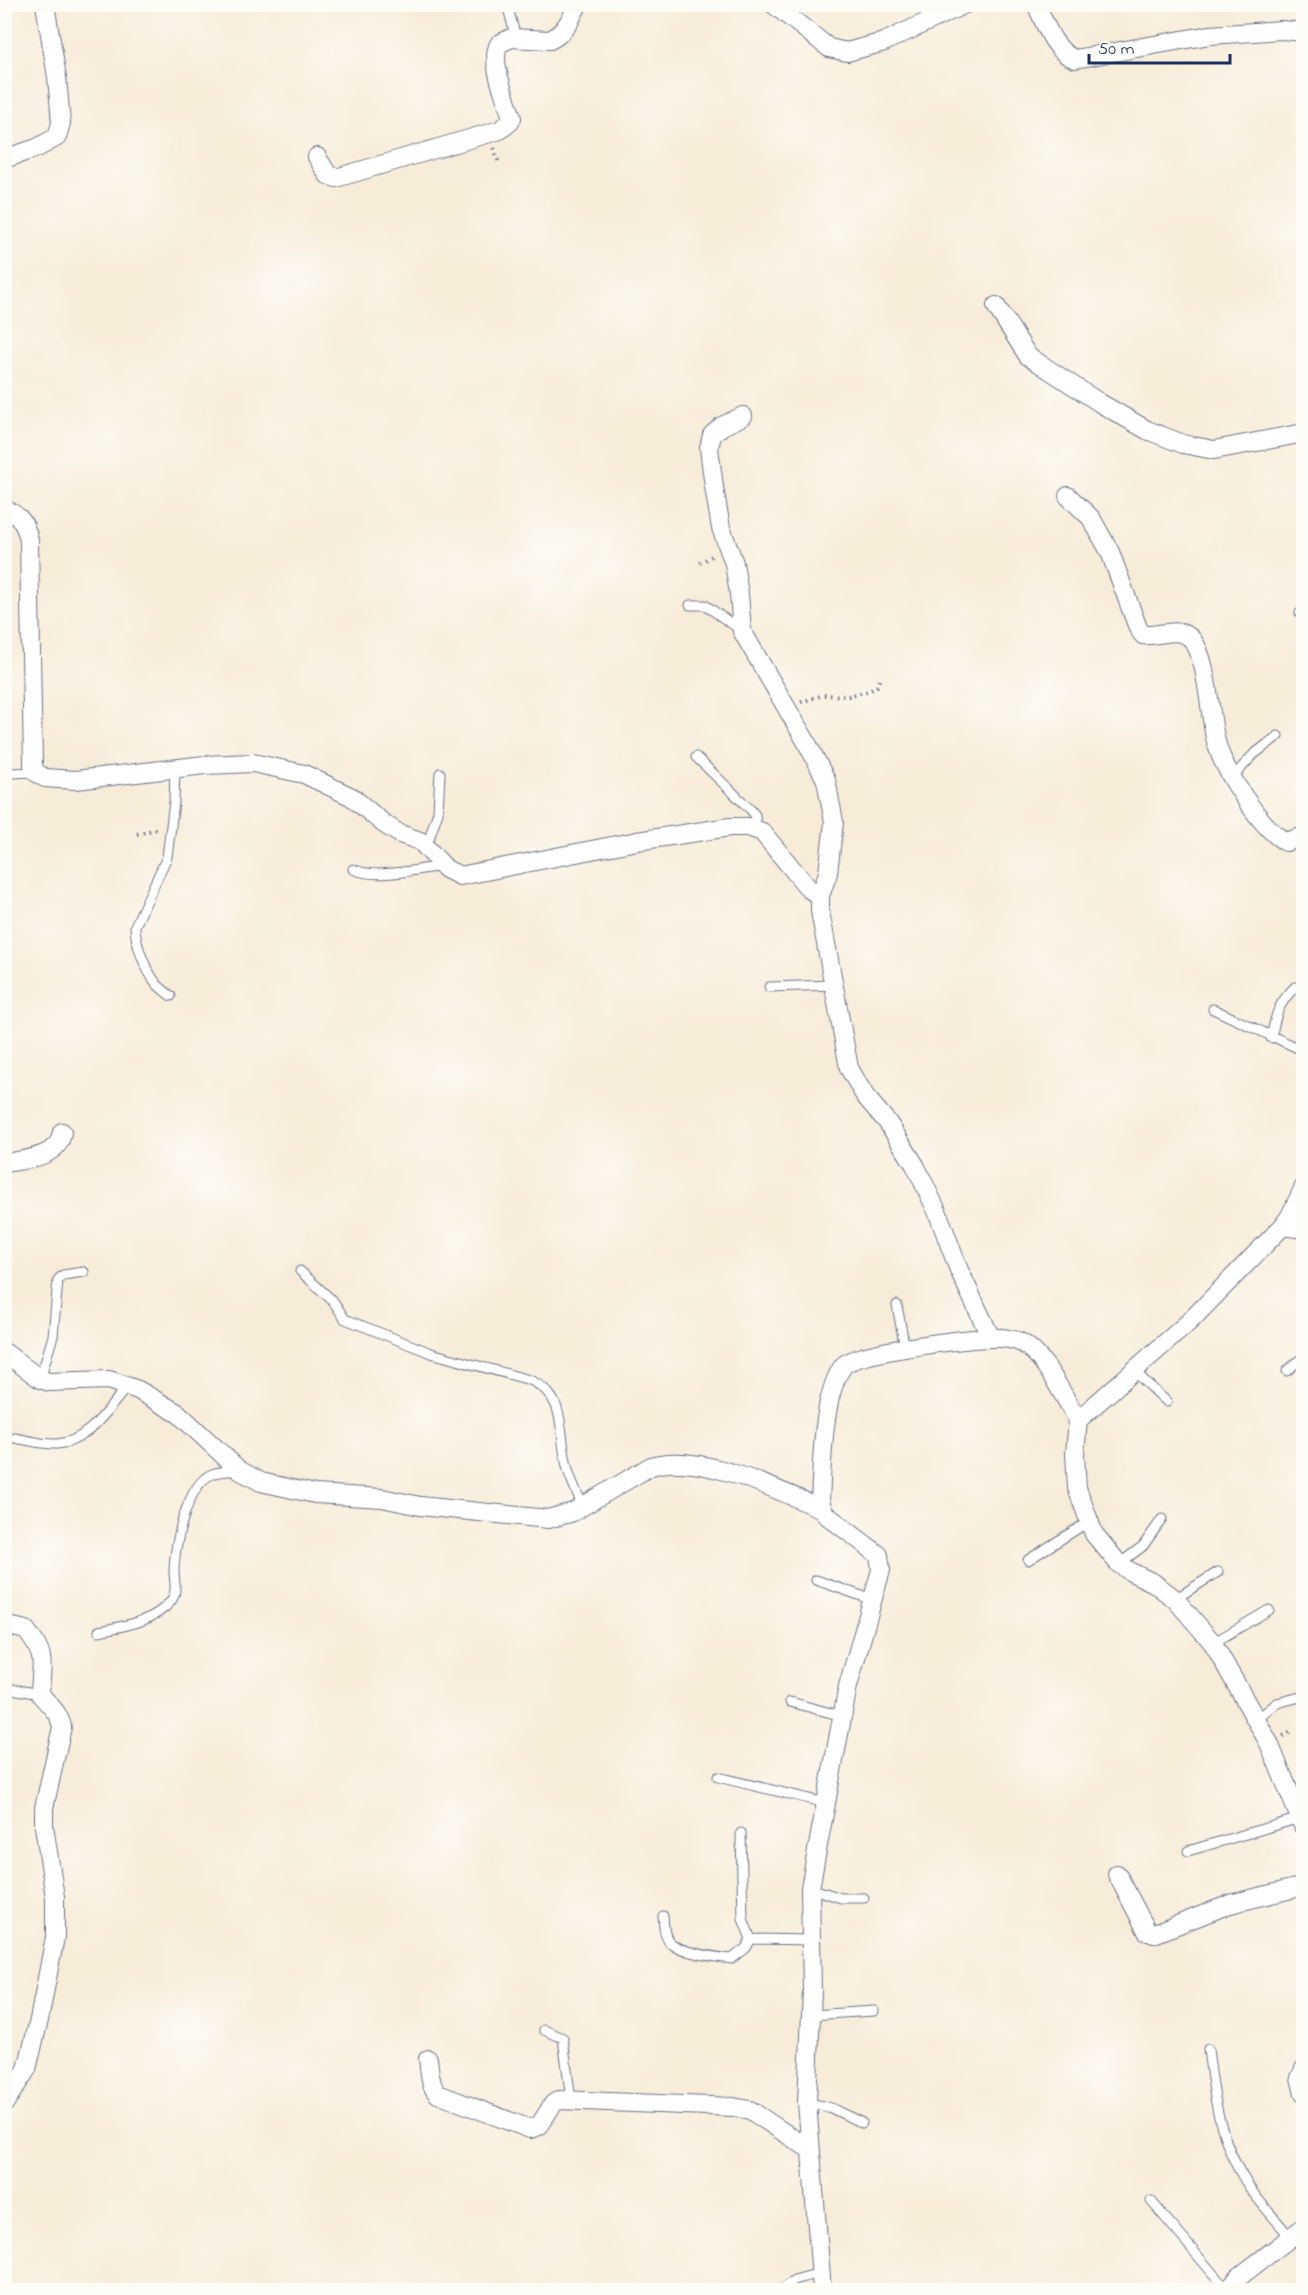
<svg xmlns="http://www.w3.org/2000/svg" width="1308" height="2295" font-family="'Indie Flower',sans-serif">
	<rect width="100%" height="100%" fill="#fdfcf7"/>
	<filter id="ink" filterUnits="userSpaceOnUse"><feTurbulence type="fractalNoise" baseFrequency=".0167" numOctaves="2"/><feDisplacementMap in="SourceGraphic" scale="12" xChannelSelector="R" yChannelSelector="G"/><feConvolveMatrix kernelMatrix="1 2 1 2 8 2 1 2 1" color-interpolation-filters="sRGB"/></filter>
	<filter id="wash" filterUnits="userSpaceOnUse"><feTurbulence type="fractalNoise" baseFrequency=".008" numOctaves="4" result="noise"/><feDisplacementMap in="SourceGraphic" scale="24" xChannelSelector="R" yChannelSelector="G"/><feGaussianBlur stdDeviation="1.35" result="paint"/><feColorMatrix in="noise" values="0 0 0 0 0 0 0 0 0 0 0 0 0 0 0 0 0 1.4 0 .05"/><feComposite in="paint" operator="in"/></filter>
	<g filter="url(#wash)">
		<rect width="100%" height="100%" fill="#f7ecd8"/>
	</g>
	<g filter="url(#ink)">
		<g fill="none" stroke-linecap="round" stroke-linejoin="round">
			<g stroke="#687189" stroke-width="11">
				<path id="service" d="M 507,4 L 516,38
					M 690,605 L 705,605 L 742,631
					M 1300,613 L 1304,616
					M 696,757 L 751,810 L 755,815 L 756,829
					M 4,769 L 12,773 L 35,772
					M 1233,777 L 1253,755 L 1278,736
					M 426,848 L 438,812 L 440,773
					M 353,869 C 374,880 418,869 442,866
					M 769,987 L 835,985
					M 171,996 C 166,992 160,988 156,983 C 145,969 135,943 135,926 L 167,857 L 174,802 L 175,769
					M 1213,1009 L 1304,1051
					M 1271,1038 C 1276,1015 1277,1005 1295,987
					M 300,1271 L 333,1301 L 345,1319 L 431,1353 L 530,1380 C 568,1397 558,1431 567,1466 C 570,1479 577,1493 583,1506
					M 897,1305 L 905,1349
					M 1134,1371 L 1167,1402
					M 1287,1371 L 1304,1356
					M 40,1379 L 53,1336 L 58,1280 L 63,1275 L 84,1272
					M 15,1438 C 28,1440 43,1445 57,1444 C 89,1442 108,1408 128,1386
					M 1028,1560 L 1088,1522
					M 1119,1564 L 1143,1546 L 1162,1519
					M 816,1580 L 873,1600
					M 1175,1599 L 1218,1572
					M 99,1631 C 124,1626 154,1622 171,1601 C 178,1592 174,1581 174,1570 C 175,1545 186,1485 212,1474 C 219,1471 231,1471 239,1470
					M 1213,1643 L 1269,1610
					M 4,1685 L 12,1689 L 40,1694
					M 790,1702 L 842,1716
					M 1255,1721 L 1277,1703 L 1304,1696
					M 718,1777 L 826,1803
					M 741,1833 L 743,1919 L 751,1939 L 811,1940
					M 1188,1851 L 1300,1818
					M 810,1888 L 841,1898 L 864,1898
					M 663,1916 C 664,1923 663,1933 668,1940 C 677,1953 716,1957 732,1959 L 746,1948 L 751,1939
					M 811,2015 L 874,2011
					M 544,2030 L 563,2038 L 571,2100
					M 1208,2049 C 1214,2097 1219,2140 1246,2182 C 1258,2202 1276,2219 1290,2237
					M 807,2102 L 831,2108 L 862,2123
					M 1151,2201 L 1227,2290
					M 781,2290 L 794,2280 L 820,2273"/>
			</g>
			<g stroke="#687189" stroke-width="20">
				<path id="minor" d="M 773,4 L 829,48 L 847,52 L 884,42 L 965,4
					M 1036,4 C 1045,23 1054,52 1075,59 L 1210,35 L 1282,30 L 1304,32
					M 317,157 L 328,175 L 336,178 L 500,130 L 510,122 L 512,118 C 507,99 489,62 499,44 L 511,38 L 550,40 C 564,34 572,18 578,4
					M 4,159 L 37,148 L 57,137 L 61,123 L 57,77 L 45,4
					M 996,306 L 1028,356 L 1100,403 L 1147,430 L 1183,444 L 1214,450 L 1304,433
					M 743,416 L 722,426 L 712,435 L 709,448 L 714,487 L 721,528 L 734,563 L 739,594 L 742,631 L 807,743 L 826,780 L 834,822 L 828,873 L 820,896 L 820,911 L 849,1068 L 865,1096 L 888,1123 L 915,1165 L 937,1211 L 959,1270 L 991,1338
					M 1068,496 L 1091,518 L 1110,552 L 1138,628 L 1143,635 C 1158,637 1175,627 1188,636 C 1208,649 1209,717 1216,741 C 1222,768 1261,829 1286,842 L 1304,836
					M 4,509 C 20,515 26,524 29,541 L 33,765 L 35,772 L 45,778 L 76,780 L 205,765 L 253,763 L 304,774 L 352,797 L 384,824 L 400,834 L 420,841 L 446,869 L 460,876 L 637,841 L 730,827 L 748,827 L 762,832 L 809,889 L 820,896
					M 4,1163 C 25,1160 60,1157 62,1132
					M 1304,1187 L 1290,1216 L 1283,1226 L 1190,1321 L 1078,1420 L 1075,1454 L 1077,1488 L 1094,1534 L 1119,1564 L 1131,1572 L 1154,1583 L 1175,1599 L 1213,1643 L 1269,1743 L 1304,1828
					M 1283,1226 L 1304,1229
					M 4,1352 L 40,1379 L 49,1382 L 109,1380 L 138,1390 L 179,1414 L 239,1470 L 261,1482 L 315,1494 L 382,1498 L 420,1506 L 548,1519 L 573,1512 L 651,1466 C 699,1451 777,1490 822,1509
					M 4,1625 L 26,1630 C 48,1659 41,1661 40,1694 C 49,1705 59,1712 62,1727 L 44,1808 L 44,1826 L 55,1897 L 55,1937 L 39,2020 L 27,2069 L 4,2104
					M 1117,1874 L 1147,1931 L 1154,1934 L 1230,1904 L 1304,1886
					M 428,2059 C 430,2070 429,2086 438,2094 L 530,2129 L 539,2126 L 553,2104 L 559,2100 L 733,2107 L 750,2110 L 809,2149
					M 1304,2069 L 1300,2078 L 1304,2093
					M 822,2290 L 807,2102 L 812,1991 L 810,1888 L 848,1686 L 881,1570 L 879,1555 L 825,1514 L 820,1502 C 822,1467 822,1392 844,1365 C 854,1352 970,1338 991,1338 C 1000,1337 1014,1339 1022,1343 C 1045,1355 1064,1398 1078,1420
					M 1227,2290 L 1239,2277 L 1304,2227"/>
			</g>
			<path stroke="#687189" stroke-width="4" stroke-dasharray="1.5 4.5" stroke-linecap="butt" d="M 494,148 L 499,163
				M 700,563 L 712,556
				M 801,702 L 823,695 L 848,696 L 869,691 L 877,686 L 880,677
				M 137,834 L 160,828
				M 1283,1736 L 1294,1731"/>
			<use href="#service" stroke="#fff" stroke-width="9"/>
			<use href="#minor" stroke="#fff" stroke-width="18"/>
		</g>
	</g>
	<rect width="1308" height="2295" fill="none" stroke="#fdfcf7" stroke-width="24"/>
	<path d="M1089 54v9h141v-9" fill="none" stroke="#1b2f5e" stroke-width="3"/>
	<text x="1098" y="54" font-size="18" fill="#1b2f5e" stroke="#fdfcf7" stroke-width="4.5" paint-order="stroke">50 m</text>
</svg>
